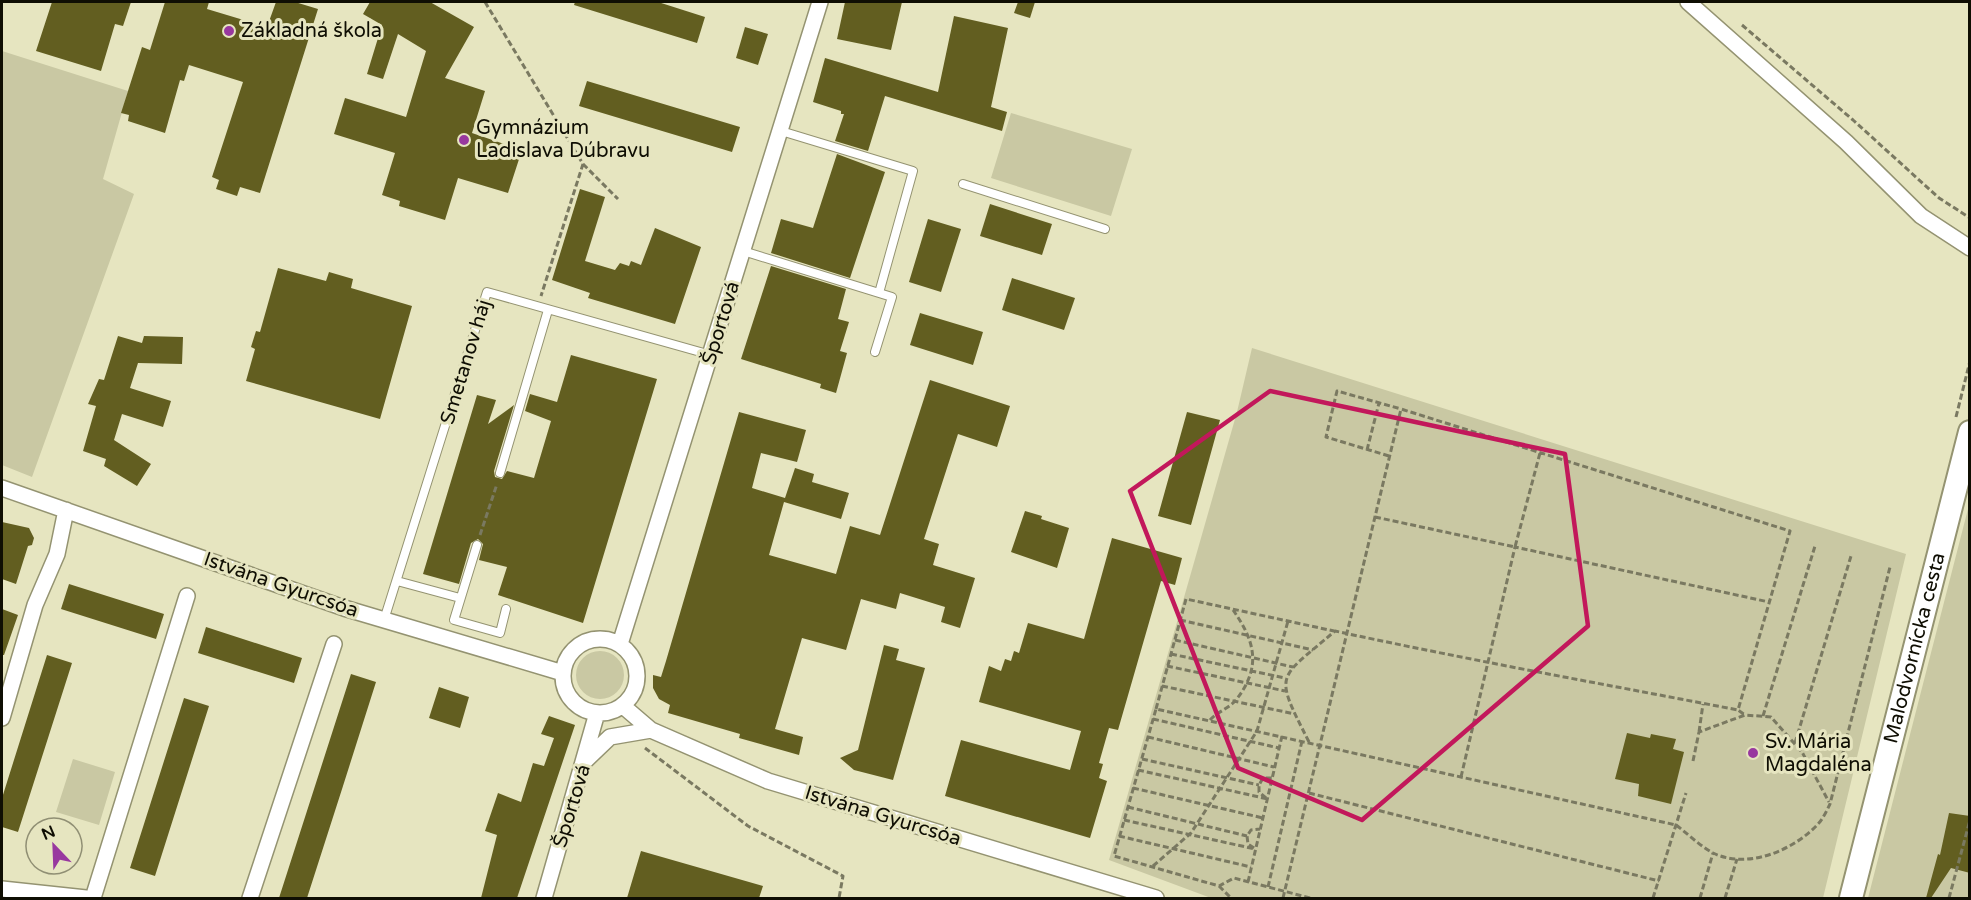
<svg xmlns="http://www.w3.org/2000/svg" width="1971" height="900" font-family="'Varela Round',sans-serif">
	<rect width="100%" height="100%" fill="#e6e5c0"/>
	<path fill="#c9c8a3" d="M 2,51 L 128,91 L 103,179 L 134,194 L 32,477 L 2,465 Z
		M 1011,113 L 1132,149 L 1111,216 L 991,178 Z
		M 1252,348 L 1906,554 L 1823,898 L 1211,898 L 1109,860 L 1237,412 Z
		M 1969,505 L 1969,898 L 1868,898 Z
		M576 675a24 24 0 1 1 48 0a24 24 0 1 1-48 0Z
		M 73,759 L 115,772 L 99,825 L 56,812 Z"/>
	<path fill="#625e20" d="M 52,2 L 131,2 L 123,26 L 115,24 L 101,71 L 36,51 Z
		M 165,2 L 209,2 L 207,9 L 267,27 L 276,2 L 295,2 L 318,9 L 260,193 L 240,187 L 237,196 L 216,189 L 219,180 L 212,177 L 243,82 L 189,65 L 184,81 L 180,80 L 165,133 L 128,121 L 129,115 L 121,113 L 142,47 L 150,50 Z
		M 370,2 L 430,2 L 474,27 L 445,78 L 485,91 L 472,133 L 522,150 L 508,193 L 458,178 L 445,220 L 399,206 L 400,201 L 382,195 L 395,153 L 334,134 L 345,98 L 406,117 L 426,51 L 398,34 L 383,79 L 367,74 L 382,25 L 363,14 Z
		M 575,2 L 658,2 L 705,17 L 697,43 L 574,5 Z
		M 845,2 L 902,2 L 891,50 L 837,39 Z
		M 1018,2 L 1035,2 L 1030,18 L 1014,13 Z
		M 954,16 L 1008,28 L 991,107 L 1007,112 L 1002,131 L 885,96 L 868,151 L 835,141 L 844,114 L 841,114 L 841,111 L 813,102 L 825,58 L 938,92 Z
		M 745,27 L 768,34 L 758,65 L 736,58 Z
		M 587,81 L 740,127 L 732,152 L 579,106 Z
		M 837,154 L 885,172 L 850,278 L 771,253 L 781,219 L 813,228 Z
		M 580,189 L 605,197 L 585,261 L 615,270 L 620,263 L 629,266 L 631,261 L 641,265 L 655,228 L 701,247 L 675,324 L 588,298 L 590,293 L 552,280 Z
		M 990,204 L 1052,224 L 1042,255 L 980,236 Z
		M 928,219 L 961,229 L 941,292 L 909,282 Z
		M 771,266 L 846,289 L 838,319 L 849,322 L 840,351 L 847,353 L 836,393 L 820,388 L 821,384 L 741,359 Z
		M 278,268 L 326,281 L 329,272 L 353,279 L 351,288 L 412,306 L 380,419 L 246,381 L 255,349 L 251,347 L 256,331 L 260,332 Z
		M 1012,278 L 1075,298 L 1064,330 L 1002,310 Z
		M 920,313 L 983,332 L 973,365 L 910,345 Z
		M 118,336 L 142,343 L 144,336 L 183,337 L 182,364 L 138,363 L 130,388 L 171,401 L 163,427 L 122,414 L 114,440 L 151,464 L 137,486 L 104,466 L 106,459 L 83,451 L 96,406 L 88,404 L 99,379 L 104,380 Z
		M 571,355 L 657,379 L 583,623 L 498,595 L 507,567 L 479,560 L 483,544 L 478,539 L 471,543 L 459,584 L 423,574 L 477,395 L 496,400 L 488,424 L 514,405 L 494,471 L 495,477 L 502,479 L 507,471 L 534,478 L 551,421 L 525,411 L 530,394 L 557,402 Z
		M 930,380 L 1010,406 L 997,447 L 958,434 L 924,539 L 939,544 L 933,565 L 975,578 L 960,628 L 941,622 L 945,607 L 900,593 L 896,609 L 861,599 L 846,650 L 802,638 L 775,729 L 803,737 L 799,755 L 739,738 L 740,734 L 668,713 L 670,705 L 659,699 L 653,688 L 653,675 L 661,677 L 666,661 L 739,412 L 806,430 L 797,462 L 761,453 L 752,488 L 785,498 L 795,468 L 814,474 L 812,482 L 849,493 L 841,519 L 784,502 L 769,555 L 836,574 L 850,526 L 880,535 Z
		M 1187,412 L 1220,420 L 1191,525 L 1158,516 Z
		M 1025,511 L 1042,516 L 1041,519 L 1069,528 L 1057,568 L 1011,552 Z
		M 2,522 L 29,528 L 34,538 L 32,545 L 28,546 L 16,584 L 2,579 Z
		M 1112,538 L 1182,558 L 1175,585 L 1161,581 L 1118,730 L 1109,728 L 1099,763 L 1103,764 L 1099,778 L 1107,781 L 1090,838 L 945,796 L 961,740 L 1070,770 L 1081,731 L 979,702 L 989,666 L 1001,671 L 1005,659 L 1011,661 L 1014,651 L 1019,653 L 1028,623 L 1084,639 Z
		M 69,584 L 164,614 L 156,639 L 61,609 Z
		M 2,609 L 18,615 L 4,655 L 2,655 Z
		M 206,627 L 302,658 L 294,683 L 198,653 Z
		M 884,645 L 899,649 L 896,660 L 925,668 L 893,780 L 854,770 L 840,758 L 858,750 Z
		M 47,655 L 72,663 L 18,832 L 2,827 L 2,798 Z
		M 351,674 L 376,682 L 343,786 L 307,898 L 279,898 Z
		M 439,687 L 469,697 L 460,728 L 429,718 Z
		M 184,698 L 209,706 L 155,876 L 130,868 Z
		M 549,716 L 575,725 L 517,898 L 481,898 L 497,835 L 485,831 L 498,793 L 521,802 L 533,763 L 544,766 L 554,738 L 541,734 Z
		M 1627,733 L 1650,738 L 1651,734 L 1676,739 L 1673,749 L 1684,752 L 1671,804 L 1638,796 L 1639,784 L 1615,779 Z
		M 1949,813 L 1970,816 L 1970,873 L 1951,868 L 1931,898 L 1926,898 L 1938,854 L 1940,855 Z
		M 641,851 L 763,886 L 759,898 L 627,898 Z"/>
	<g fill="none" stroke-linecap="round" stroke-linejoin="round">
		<g stroke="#949371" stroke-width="10">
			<path id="lane" d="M 781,131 L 913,171 L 879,293
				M 963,184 L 1105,229
				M 743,251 L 892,297 L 875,352
				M 500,473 L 548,310
				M 477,545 L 454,620 L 500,633 L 506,609
				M 397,581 L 460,598
				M 384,620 L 487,292 L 711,355"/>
		</g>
		<g stroke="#949371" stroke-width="18">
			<path id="street" d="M 1688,2 L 1846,142 L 1921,216 L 1970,248
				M 2,488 L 344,608 L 563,673
				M563 676a37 37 0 1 1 74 0a37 37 0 1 1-74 0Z
				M 620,644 L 820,2
				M 623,706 L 651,730 L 768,781 L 1156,898
				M 2,718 L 35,605 L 57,554 L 66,510
				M 586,760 L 610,737 L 651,730
				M 2,889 L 86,898
				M 93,898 L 187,596
				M 250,898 L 334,644
				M 544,898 L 597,713"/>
		</g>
		<g stroke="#949371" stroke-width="26">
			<g id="secondary">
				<path id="s1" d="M 1851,898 L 1970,432"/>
			</g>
		</g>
		<path stroke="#7a7961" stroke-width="3" stroke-dasharray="6 3" stroke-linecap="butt" d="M 485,2 L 583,164 L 541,296
			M 1742,25 L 1853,120 L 1939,198 L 1970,218
			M 583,164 L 618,199
			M 1956,417 L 1970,361
			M 1367,450 L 1379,403
			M 1389,456 L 1326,437 L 1337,391 L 1401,409
			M 1375,517 L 1515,547 L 1540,453
			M 480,535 L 497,484
			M 1180,620 L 1313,650
			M 1175,640 L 1293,667
			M 1171,654 L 1285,678
			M 1167,666 L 1285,691
			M 1162,686 L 1295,714
			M 1156,709 L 1186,599 L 1334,631
			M 1763,716 L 1815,546
			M 1153,719 L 1279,748
			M 1210,720 C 1217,712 1228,709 1236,700 C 1262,667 1255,641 1233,610
			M 1699,732 L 1703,704
			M 1148,737 L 1274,767
			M 1309,742 C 1273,671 1277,681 1335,631 C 1469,660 1603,684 1738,710
			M 1795,743 L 1851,556
			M 645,748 L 748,826 L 843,876 L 839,898
			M 1142,759 L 1259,785
			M 1693,761 L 1699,732 L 1745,715 L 1771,717 L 1802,752 L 1829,802
			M 1138,770 L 1268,799
			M 1461,777 L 1515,547 L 1769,602
			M 1133,788 L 1263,818
			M 1309,793 L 1659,881
			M 1266,798 L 1259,792 L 1259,785 L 1263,778 L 1272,778
			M 1128,807 L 1247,836
			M 1124,820 L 1255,849
			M 1119,836 L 1251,867
			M 1254,848 L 1248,844 L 1247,836 L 1251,830 L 1260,829
			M 1153,866 L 1191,833 L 1257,731 L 1288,621
			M 1248,882 L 1282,736
			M 1219,886 L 1231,898
			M 1268,887 L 1302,741
			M 1283,898 L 1401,409 L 1790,531 L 1738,710 L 1745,715
			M 1310,898 L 1234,878 L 1219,886 L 1114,856 L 1156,709 L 1676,825 C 1688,834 1700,846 1713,853 C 1748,870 1794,850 1818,824 C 1823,819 1827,810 1830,804 L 1890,567
			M 1653,898 L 1686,793
			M 1700,898 L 1713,853
			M 1725,898 L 1737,859
			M 1949,898 L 1970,820"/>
		<use href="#lane" stroke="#fff" stroke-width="8"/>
		<use href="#street" stroke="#fff" stroke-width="15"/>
		<use href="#secondary" stroke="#fff" stroke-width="22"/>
	</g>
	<path fill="none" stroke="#c2185b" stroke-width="4.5" stroke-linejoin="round" d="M 1270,391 L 1565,454 L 1588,626 L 1362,820 L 1238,768 L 1130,491 Z"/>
	<g fill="#98389f" stroke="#e6e5c0" stroke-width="2">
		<circle cx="229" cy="31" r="6"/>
		<circle cx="464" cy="140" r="6"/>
		<circle cx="1753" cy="753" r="6"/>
	</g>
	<g text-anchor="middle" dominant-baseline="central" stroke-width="6" stroke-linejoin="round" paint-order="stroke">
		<g font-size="20" fill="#0f0e03" stroke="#e6e5c0" text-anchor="start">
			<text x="241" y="31">Základná škola</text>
			<text x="476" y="128">Gymnázium<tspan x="476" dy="23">Ladislava Dúbravu</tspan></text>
			<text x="1765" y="742">Sv. Mária<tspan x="1765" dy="23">Magdaléna</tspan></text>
		</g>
		<g font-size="20" fill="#0f0e03" stroke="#e6e5c0">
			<text transform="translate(721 323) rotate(-73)">Športová</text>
			<text transform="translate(466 362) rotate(-73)">Smetanov háj</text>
			<text transform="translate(281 585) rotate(19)">Istvána Gyurcsóa</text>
			<text stroke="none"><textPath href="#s1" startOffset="258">Malodvornícka cesta</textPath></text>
			<text transform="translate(572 806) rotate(-73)">Športová</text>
			<text transform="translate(883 816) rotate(17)">Istvána Gyurcsóa</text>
		</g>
	</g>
	<rect width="1971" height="900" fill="none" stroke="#0f0e03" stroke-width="6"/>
	<g transform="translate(54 846) rotate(337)"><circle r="28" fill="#e6e5c0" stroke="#908f74" stroke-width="1.5"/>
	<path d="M0-4.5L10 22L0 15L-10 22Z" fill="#98389f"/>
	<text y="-9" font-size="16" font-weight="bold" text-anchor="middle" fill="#0f0e03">N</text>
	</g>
</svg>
